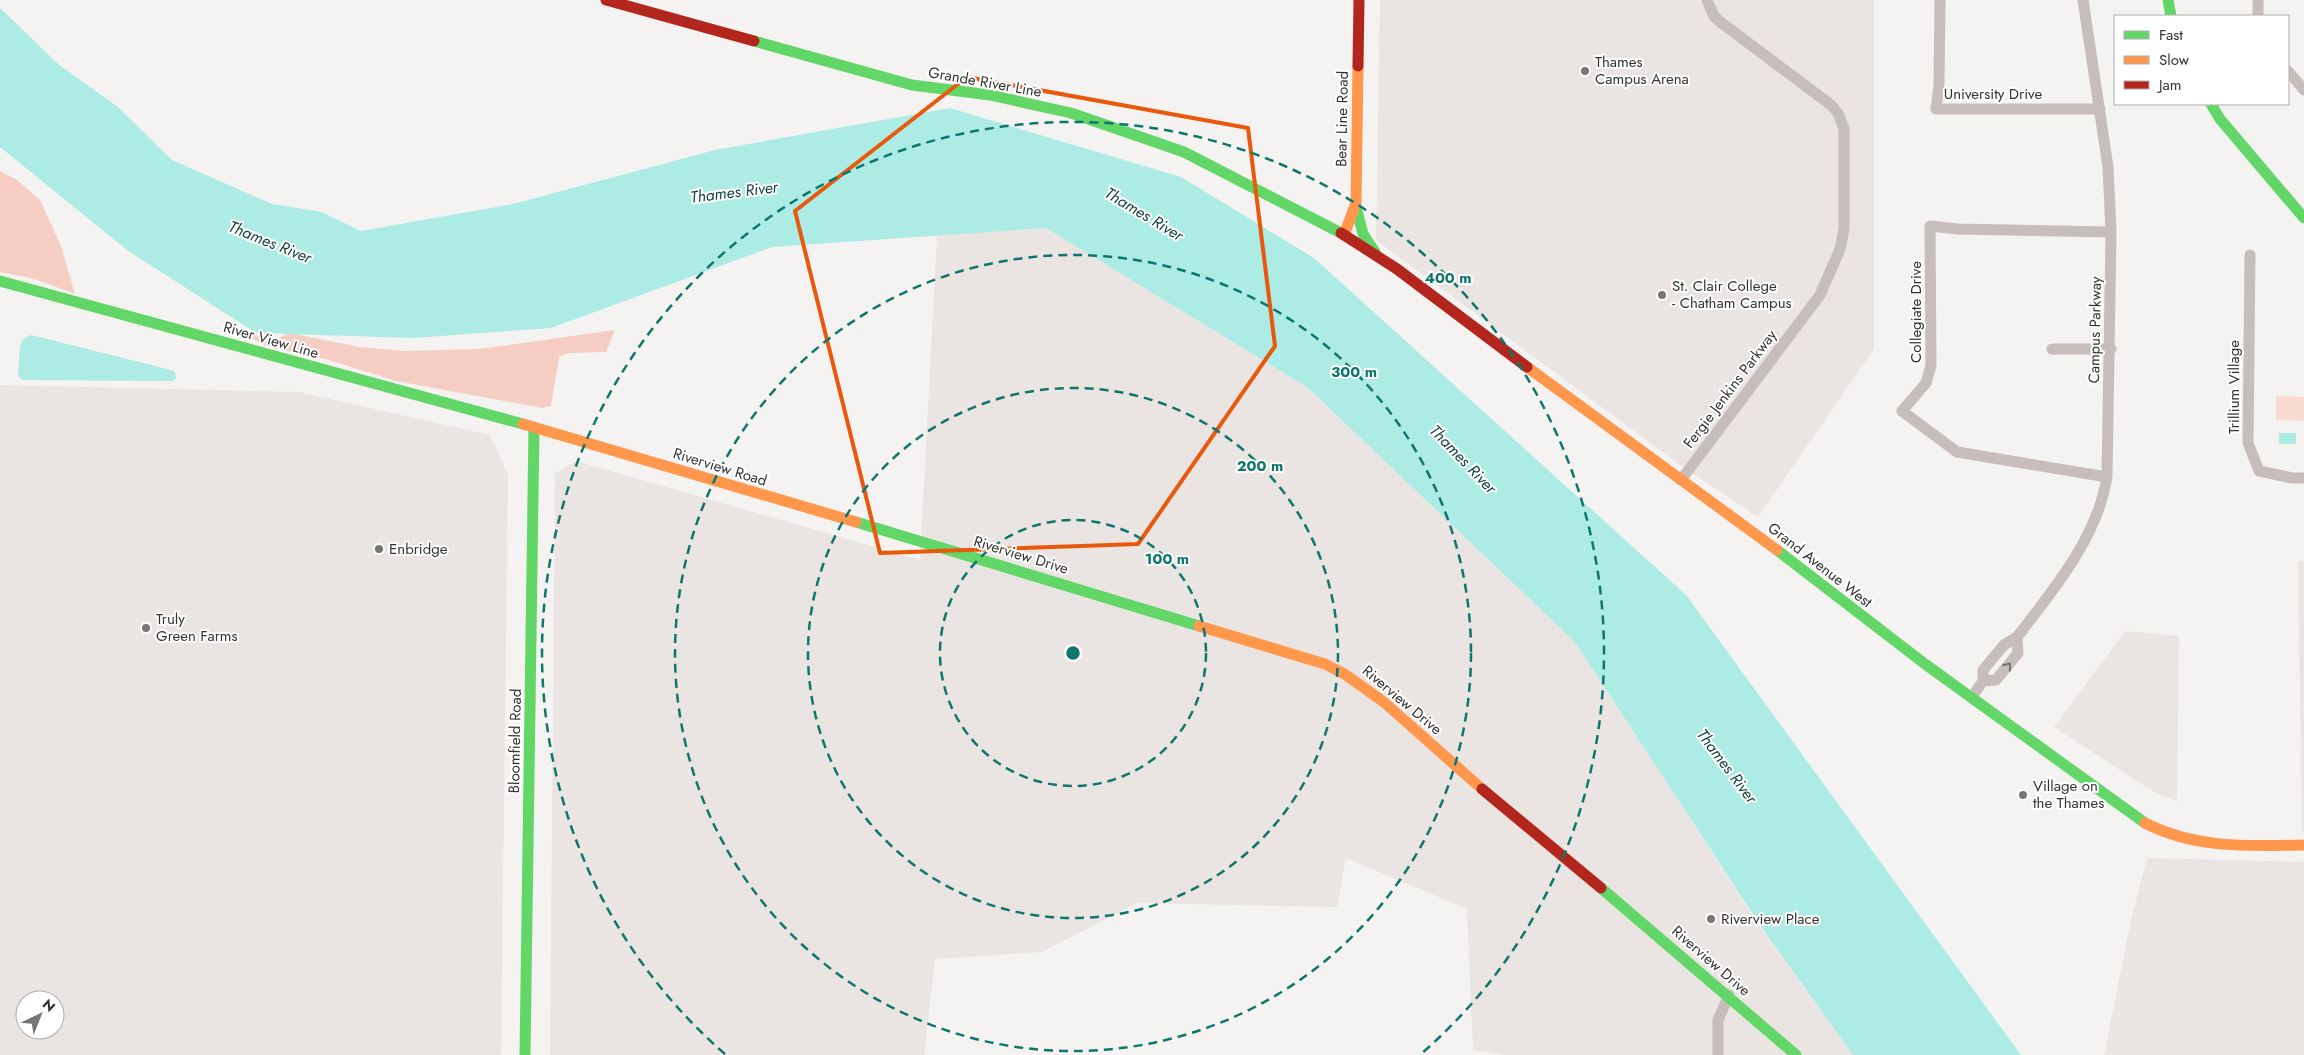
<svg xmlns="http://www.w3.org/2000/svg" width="2304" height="1055" font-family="Jost,sans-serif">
	<rect width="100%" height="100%" fill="#f5f3f2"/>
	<path fill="#eae4e2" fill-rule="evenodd" d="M 1380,0 L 1874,0 L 1874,349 L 1758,517 L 1680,465 L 1376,240 Z
		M 1046,228 L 1307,387 L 1574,641 L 1765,934 L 1853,1055 L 1505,1055 L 1473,1050 L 1467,909 L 1346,858 L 1337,907 L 1137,903 L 1042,952 L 935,959 L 924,1055 L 550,1055 L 555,474 L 576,461 L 920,560 L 937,235 Z
		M 0,385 L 299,392 L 490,435 L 508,475 L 501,1055 L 0,1055 ZM 25,1000 L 55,1000 L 55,1030 L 25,1030 Z
		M 2298,561 L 2304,561 L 2304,831 L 2302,832 Z
		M 2125,631 L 2179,636 L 2177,801 L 2157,794 L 2054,727 Z
		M 2147,858 L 2304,862 L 2304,1055 L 2104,1055 L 2131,920 Z"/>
	<path fill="#f9dad2" d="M 2276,396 L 2304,397 L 2304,421 L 2276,420 Z"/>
	<path fill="#f6cdc3" d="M 0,171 L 17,180 L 40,200 L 61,246 L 75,294 L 35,279 L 0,272 Z
		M 234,327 L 254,335 L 278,338 L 290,333 L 359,347 L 405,351 L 479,349 L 615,330 L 606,352 L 568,353 L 559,357 L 551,406 L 542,408 L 396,381 L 325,359 L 265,346 Z"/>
	<path fill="#acece5" d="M 0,8 L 58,64 L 118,107 L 172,160 L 272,204 L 322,212 L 361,231 L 513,204 L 715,150 L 950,108 L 1181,177 L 1314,258 L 1686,595 L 2021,1055 L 1853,1055 L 1766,934 L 1574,641 L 1307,387 L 1046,228 L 772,247 L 551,328 L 413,338 L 256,333 L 127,250 L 0,147 Z
		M 31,335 L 171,370 L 175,372 L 176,378 L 173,381 L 22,380 L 18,375 L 20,346 L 23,339 Z
		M 2279,433 L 2296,433 L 2296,444 L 2279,444 Z"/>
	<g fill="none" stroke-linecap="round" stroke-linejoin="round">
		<path stroke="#c7bdba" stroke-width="11" d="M 1940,0 L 1939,85 L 1936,109 L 2100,109
			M 2258,16 L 2258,0
			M 2288,71 L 2304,90
			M 2250,255 L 2248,443 L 2259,471 L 2292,478 L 2304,478
			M 2052,349 L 2111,349
			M 2107,477 L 1957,452 L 1902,411 L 1926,383 L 1931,365 L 1930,226 L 1958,229 L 2111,232
			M 1681,480 L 1820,295 L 1840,249 L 1844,229 L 1844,129 L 1838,113 L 1831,105 L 1719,21 L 1714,16 L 1707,0
			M 1983,681 L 1996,680 L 2018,653 L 2017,637
			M 1972,697 L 1983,681 L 1983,670 L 2004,645 L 2017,637 L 2024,628 C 2059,583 2098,534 2107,477 L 2111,232 L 2108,167 L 2083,0
			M 1718,1055 L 1718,1020 L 1729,995"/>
		<path stroke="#63d668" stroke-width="11" d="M 2168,0 L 2171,16
			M 754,41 L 912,85 L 990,95 L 1071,113 L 1184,152 L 1341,233
			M 2211,104 L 2220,119 L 2304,218
			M 1356,207 L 1363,234 L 1375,252
			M 0,281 L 523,424
			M 856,522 L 1199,626
			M 1777,550 L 1925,664 L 2145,823
			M 1601,888 L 1796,1055
			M 525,1055 L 534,427"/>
		<path stroke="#ff974d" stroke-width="11" d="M 1344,235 L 1356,203 L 1358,66
			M 1527,367 L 1777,550
			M 523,424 L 856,522
			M 1199,626 L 1325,664 L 1346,675 L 1385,703 L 1482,789
			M 2145,823 C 2196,849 2248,846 2304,845"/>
		<path stroke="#b3261e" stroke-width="11" d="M 606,0 L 754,41
			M 1358,66 L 1359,0
			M 1341,233 L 1397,269 L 1527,367
			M 1482,789 L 1601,888"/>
	</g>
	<defs><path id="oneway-chevron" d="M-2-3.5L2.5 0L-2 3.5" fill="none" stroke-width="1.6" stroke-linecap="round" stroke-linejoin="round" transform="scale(1.25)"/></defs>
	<use stroke="#76716f" href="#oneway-chevron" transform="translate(2008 666) rotate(-52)"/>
	<path fill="none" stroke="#e8590c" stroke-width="4" stroke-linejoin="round" d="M 967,77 L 1248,128 L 1275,346 L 1138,544 L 880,553 L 795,211 Z"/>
	<g fill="none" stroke="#0f766e" stroke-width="2.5" stroke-dasharray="9 6">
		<circle cx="1073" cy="653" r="133"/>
		<circle cx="1073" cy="653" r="265"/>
		<circle cx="1073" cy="653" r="398"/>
		<path d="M725 1054A531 531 0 1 1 1421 1054"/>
	</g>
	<g fill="#787675" stroke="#fff" stroke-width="2">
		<circle cx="1585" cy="71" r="5"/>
		<circle cx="1662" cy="295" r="5"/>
		<circle cx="379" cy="549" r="5"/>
		<circle cx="146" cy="628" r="5"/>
		<circle cx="2023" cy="795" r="5"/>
		<circle cx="1711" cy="919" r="5"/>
	</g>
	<g text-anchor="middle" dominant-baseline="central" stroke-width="4" stroke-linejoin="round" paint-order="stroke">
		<g font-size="15" fill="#343332" stroke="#fff" text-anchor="start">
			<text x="1595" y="62">Thames<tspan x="1595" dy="17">Campus Arena</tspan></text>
			<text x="1672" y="286">St. Clair College<tspan x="1672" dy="17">- Chatham Campus</tspan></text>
			<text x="389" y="549">Enbridge</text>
			<text x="156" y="619">Truly<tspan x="156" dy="17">Green Farms</tspan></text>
			<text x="2033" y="786">Village on<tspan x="2033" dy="17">the Thames</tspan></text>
			<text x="1721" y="919">Riverview Place</text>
		</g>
		<g font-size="15" fill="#343332" stroke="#fff">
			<text transform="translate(985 82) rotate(10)">Grande River Line</text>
			<text x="1993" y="94">University Drive</text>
			<text transform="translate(1342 119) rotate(-89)">Bear Line Road</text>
			<text transform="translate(1916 312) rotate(-90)">Collegiate Drive</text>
			<text transform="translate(2095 330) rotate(-89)">Campus Parkway</text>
			<text transform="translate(271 340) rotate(16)">River View Line</text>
			<text transform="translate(2234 387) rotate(-90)">Trillium Village</text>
			<text transform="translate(1730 389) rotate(-53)">Fergie Jenkins Parkway</text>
			<text transform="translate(720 467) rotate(17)">Riverview Road</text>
			<text transform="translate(1021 555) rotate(17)">Riverview Drive</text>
			<text transform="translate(1820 565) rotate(38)">Grand Avenue West</text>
			<text transform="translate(1402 700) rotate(40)">Riverview Drive</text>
			<text transform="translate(515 741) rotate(-89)">Bloomfield Road</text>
			<text transform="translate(1711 961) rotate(41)">Riverview Drive</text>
		</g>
		<g font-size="16" font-style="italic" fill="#16413d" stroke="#fff">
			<text transform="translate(734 192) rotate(-7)">Thames River</text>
			<text transform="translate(1144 214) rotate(31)">Thames River</text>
			<text transform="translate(270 242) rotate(22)">Thames River</text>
			<text transform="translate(1463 459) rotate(46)">Thames River</text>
			<text transform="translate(1727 766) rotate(53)">Thames River</text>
		</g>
	</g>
	<circle cx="1073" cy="653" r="8" fill="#0f766e" stroke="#fff" stroke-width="2.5"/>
	<g font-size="15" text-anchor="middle" font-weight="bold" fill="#0f766e" stroke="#fff" stroke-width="4" stroke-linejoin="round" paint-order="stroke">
		<text x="1448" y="283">400 m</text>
		<text x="1354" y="377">300 m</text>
		<text x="1260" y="471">200 m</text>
		<text x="1167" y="564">100 m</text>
	</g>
	<rect x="2114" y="15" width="175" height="90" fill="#ffffff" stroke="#aeadad"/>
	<rect x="2124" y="31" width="25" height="8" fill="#63d668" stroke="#aeadad"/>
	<text x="2159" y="40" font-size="15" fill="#343332">Fast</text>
	<rect x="2124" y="56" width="25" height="8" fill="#ff974d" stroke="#aeadad"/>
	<text x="2159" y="65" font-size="15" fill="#343332">Slow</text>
	<rect x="2124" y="81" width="25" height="8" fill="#b3261e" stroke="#aeadad"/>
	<text x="2159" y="90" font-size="15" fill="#343332">Jam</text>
	<g transform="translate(40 1015) rotate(43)"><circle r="24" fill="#ffffff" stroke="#aeadad"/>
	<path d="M0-4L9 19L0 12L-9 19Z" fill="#787675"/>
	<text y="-8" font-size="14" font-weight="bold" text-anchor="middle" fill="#343332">N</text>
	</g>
</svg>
